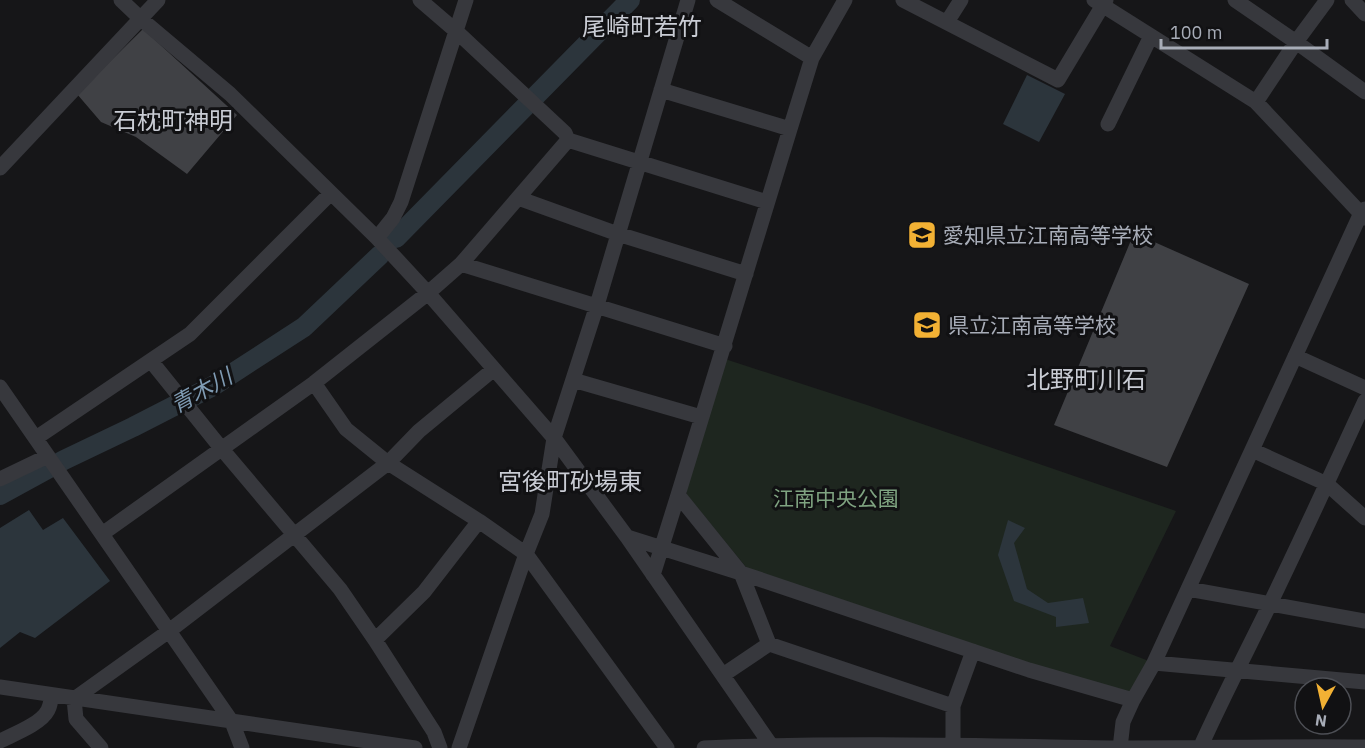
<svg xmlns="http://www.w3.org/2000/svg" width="1365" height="748" font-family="'IBM Plex Sans','Noto Sans JP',sans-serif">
	<rect width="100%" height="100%" fill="#161618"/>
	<path fill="#1e261f" d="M 725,359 L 867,405 L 1176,511 L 1110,646 L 1154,663 L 1133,700 L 750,572 L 687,495 L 686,484 Z"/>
	<path fill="#2c353c" d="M 1027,75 L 1065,94 L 1039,142 L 1003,124 Z
		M 29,510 L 43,530 L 63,518 L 110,581 L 35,638 L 20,632 L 0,648 L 0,528 Z
		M 1008,520 L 1025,528 L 1014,543 L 1027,589 L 1048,603 L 1083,598 L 1089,623 L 1056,627 L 1056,617 L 1014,601 L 998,555 Z"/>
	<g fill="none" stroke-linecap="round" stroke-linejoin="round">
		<path stroke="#2c353c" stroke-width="20" d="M 396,238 L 630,0
			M 0,495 L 64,460 L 133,427 L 213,386 L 304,327 L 380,255"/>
	</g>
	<path fill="#404145" d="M 143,29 L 237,115 L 187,174 L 136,137 L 101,122 L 77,94 Z
		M 1134,233 L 1249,284 L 1167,467 L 1054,425 Z"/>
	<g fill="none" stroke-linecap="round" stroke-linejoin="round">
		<path stroke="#37383d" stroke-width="15" d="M 121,0 L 141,19 L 230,94 L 377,238 L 428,293 L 554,438 L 627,537 L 773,748
			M 420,0 L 456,31 L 565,133 L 568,140 L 767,202
			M 717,0 L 812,58
			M 903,0 L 1058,80 L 1106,0
			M 1094,0 L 1256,102 L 1365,218
			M 1235,0 L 1296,42 L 1365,92
			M 1352,0 L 1365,14
			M 947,22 L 961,0
			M 661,90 L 790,129 L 678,495 L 741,573 L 1029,670 L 1133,700
			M 1256,102 L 1296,42 L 1327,0
			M 1108,124 L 1151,36
			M 790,129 L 812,58 L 845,0
			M 0,168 L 158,0
			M 518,198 L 618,234 L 746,274
			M 377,238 L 393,218 L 401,202 L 466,0
			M 461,264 L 725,346
			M 1295,356 L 1365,388
			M 151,361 L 221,448 L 340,589 L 375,640 L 434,732 L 440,748
			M 573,380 L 701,417
			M 314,383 L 346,429 L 388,463 L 479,521 L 526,554 L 667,748
			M 0,387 L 232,722 L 242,748
			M 36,438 L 190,334 L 331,193
			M 1252,450 L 1327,484 L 1365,518
			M 0,479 L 48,456
			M 102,534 L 314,383 L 428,293 L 461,264 L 568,140
			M 627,537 L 741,573 L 769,644 L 723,675
			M 653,575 L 678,495
			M 1188,589 L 1365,621
			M 375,640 L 424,592 L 479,521
			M 769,644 L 953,706
			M 1154,663 L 1365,682
			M 0,687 L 415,748
			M 0,741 C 14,734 41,724 48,710 C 50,706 51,699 51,695
			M 953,746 L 953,706 L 973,651
			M 101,748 L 76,719 L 74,699 L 169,631 L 388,463 L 419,431 L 494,369
			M 459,748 L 526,554 L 542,514 L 554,438 L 597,305 L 688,0
			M 704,748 C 844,742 984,746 1123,748 C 1204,748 1285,746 1365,747
			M 1120,748 L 1123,722 L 1133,700 L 1154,663 L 1361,213 L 1365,209
			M 1200,748 C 1221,701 1245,655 1268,608 C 1301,540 1333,470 1365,401"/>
	</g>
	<defs>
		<g id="school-square" transform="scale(1.5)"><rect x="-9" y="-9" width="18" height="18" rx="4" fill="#f2b134" stroke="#111113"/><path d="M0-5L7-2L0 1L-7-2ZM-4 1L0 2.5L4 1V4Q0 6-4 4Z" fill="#111"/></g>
	</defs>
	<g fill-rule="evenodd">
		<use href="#school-square" x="922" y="235"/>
		<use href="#school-square" x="927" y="325"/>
	</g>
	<g text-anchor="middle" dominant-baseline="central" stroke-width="6" stroke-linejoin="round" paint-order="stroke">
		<g font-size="21" fill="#a8adb8" stroke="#111113" text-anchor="start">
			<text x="943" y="235">愛知県立江南高等学校</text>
			<text x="948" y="325">県立江南高等学校</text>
		</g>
		<g font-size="21" fill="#7fa381" stroke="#111113">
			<text x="836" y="498">江南中央公園</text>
		</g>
		<g font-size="22" font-style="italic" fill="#7f9bb3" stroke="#111113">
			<text transform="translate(201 390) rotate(-29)">青木川</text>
		</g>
		<g font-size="24" fill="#c9ccd4" stroke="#111113">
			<text x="642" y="26">尾崎町若竹</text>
			<text x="173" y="120">石枕町神明</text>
			<text x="1086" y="379">北野町川石</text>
			<text x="570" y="481">宮後町砂場東</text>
		</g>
	</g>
	<g transform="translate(1323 706) rotate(188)"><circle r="28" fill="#111113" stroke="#4d4f55" stroke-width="1.5"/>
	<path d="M0-4.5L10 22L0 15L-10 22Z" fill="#f2b134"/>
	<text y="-9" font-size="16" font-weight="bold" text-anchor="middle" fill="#a8adb8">N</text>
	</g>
	<path d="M1161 39v9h166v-9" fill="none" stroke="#a8adb8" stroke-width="3"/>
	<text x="1170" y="39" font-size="18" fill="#a8adb8" stroke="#111113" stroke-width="4.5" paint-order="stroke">100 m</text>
</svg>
